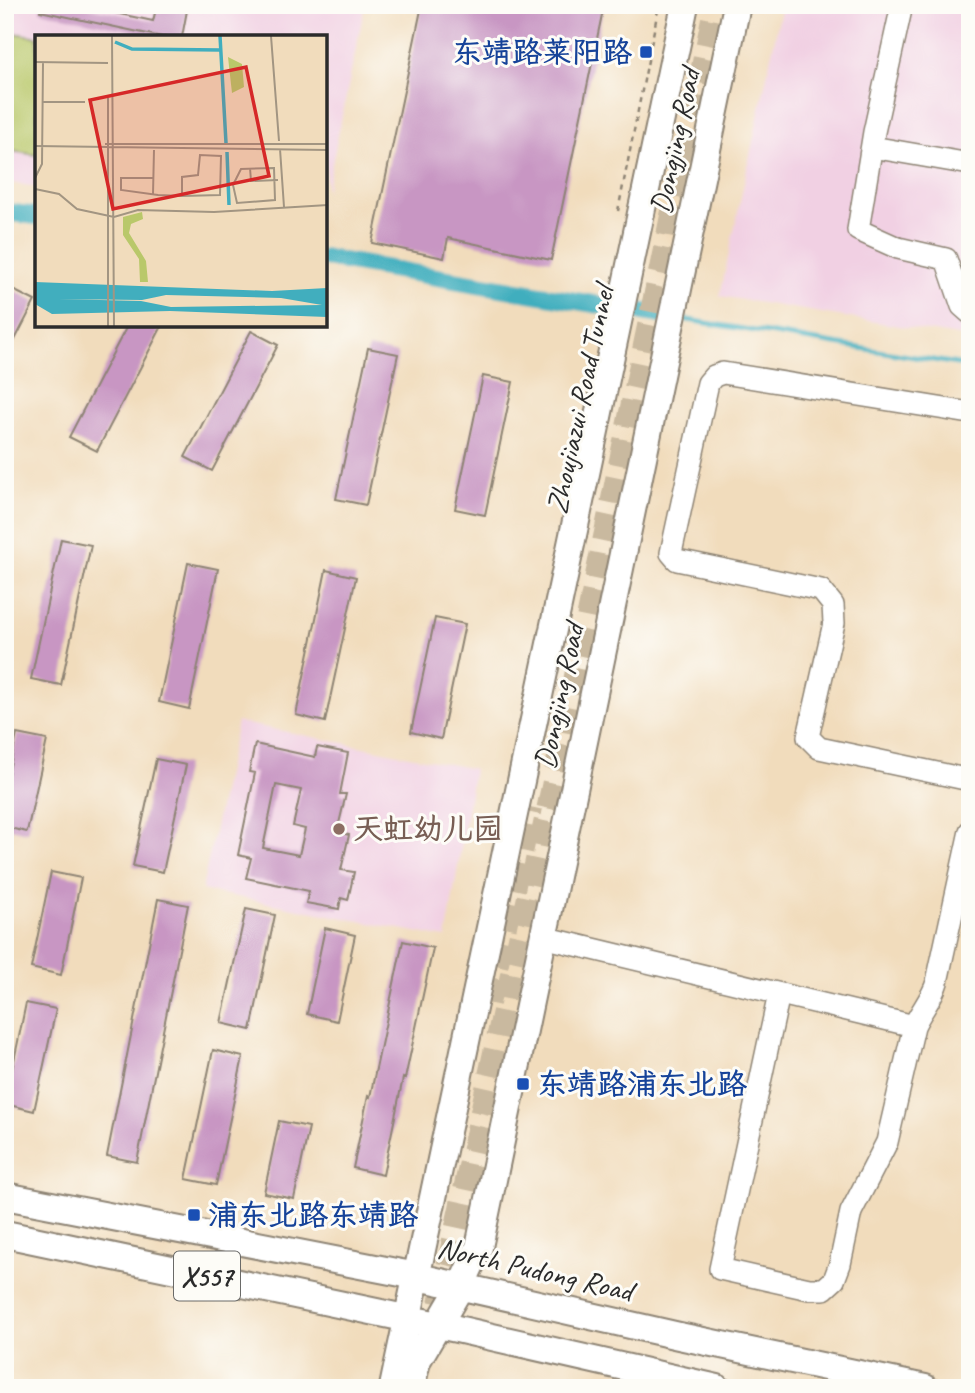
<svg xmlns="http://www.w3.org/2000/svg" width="975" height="1393" font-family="Caveat,'LXGW WenKai TC',sans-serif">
	<rect width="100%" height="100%" fill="#fdfcf7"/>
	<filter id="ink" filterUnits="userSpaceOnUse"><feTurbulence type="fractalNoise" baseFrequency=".0143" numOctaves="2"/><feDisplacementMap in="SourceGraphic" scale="14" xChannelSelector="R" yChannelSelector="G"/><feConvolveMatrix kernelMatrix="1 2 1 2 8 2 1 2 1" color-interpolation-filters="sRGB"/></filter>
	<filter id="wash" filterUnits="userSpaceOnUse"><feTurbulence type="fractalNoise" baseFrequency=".00686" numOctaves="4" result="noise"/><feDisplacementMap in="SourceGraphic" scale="28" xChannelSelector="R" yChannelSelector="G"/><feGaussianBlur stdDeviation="1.57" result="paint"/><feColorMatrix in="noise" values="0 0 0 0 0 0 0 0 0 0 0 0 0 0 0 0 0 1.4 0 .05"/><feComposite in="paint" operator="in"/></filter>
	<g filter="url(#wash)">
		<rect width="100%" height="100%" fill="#f1dcbc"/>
		<path fill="#f1d0e3" d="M 11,5 L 365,5 L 326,193 L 326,37 L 37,37 L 37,187 L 5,182 L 5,21 L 7,21 Z
			M 782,5 L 970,5 L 970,338 L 720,296 Z
			M 237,722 L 474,769 L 446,938 L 202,890 Z"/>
		<path fill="#b9c86a" stroke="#727a4a" stroke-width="2" d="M 5,32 L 40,37 L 37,37 L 37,155 L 5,150 Z"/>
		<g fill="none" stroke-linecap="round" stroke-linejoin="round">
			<path stroke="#41aebe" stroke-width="5" d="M 682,319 L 970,366"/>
			<path stroke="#41aebe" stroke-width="18" d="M 5,212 L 37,216
				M 326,258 L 611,307
				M 631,310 L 662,315"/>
		</g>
		<g id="blocks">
			<path fill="#c896c3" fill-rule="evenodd" d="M 41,5 L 77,5 L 153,21 L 157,5 L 188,5 L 182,37 L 162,37 L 40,11 Z
				M 422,5 L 604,5 L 551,260 L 448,238 L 444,258 L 372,243 Z
				M 5,286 L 35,301 L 5,359 Z
				M 127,326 L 162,326 L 97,451 L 69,437 Z
				M 251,331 L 278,345 L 212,471 L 185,457 Z
				M 368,348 L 398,354 L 366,505 L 336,499 Z
				M 483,376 L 513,382 L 485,515 L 455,509 Z
				M 61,539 L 91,545 L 61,685 L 31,679 Z
				M 188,563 L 218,569 L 189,709 L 159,702 Z
				M 326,570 L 356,577 L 325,722 L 296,715 Z
				M 435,618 L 465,624 L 441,739 L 411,732 Z
				M 17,734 L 47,740 L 27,832 L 5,827 L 5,788 Z
				M 255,744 L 315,757 L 317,747 L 348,753 L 340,794 L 346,794 L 337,832 L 349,835 L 341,870 L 354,872 L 348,900 L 341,898 L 339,909 L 306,903 L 309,891 L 246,878 L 251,858 L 238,855 L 255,773 L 249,772 ZM 276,785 L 301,790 L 293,826 L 305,829 L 299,855 L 263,848 Z
				M 156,759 L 186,765 L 163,872 L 133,866 Z
				M 51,872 L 81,878 L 61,975 L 31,968 Z
				M 158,899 L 188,905 L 137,1162 L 107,1156 Z
				M 246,909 L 275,915 L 251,1030 L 221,1023 Z
				M 325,928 L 355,935 L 337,1021 L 307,1014 Z
				M 403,941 L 433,948 L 405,1079 L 403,1078 L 383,1175 L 353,1168 L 368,1096 L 370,1097 Z
				M 26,1003 L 56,1009 L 34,1111 L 5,1104 Z
				M 213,1050 L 243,1057 L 216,1185 L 186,1179 Z
				M 279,1121 L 309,1127 L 294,1199 L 264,1193 Z"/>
		</g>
	</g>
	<g filter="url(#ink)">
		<use href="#blocks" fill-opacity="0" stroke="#8e8474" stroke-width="2"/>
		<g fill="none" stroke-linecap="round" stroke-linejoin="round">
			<path stroke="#c9b99f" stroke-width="26" stroke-dasharray="26 13" stroke-linecap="butt" d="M 487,1003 L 530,807
				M 441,1304 L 550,806 L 717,5"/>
			<g stroke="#8e8474" stroke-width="24">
				<path id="minor" d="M 902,5 L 874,132 L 858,230 L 898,248 L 946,259 L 962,306 L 970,313
					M 872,147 L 970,164
					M 970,413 L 723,373 L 714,376 L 708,383 L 671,553 L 677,560 L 821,590 L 833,605 L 834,623 L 808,737 L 819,748 L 970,780
					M 543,937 L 914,1026
					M 779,994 L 720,1269 L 809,1289 L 824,1289 L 834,1280 L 840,1264 L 851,1212 L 887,1142 L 914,1026 C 921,1010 932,999 937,982 L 970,831"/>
			</g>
			<g stroke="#8e8474" stroke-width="30">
				<path id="major" d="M 5,1196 L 401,1273 L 679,1336 L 925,1388
					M 5,1234 L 457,1329 L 717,1388
					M 393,1387 L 685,5
					M 411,1388 L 417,1361 L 461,1286 L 479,1247 L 737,5"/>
			</g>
			<path stroke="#8e8474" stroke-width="2.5" stroke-dasharray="5 5" stroke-linecap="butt" d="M 618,211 L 659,5"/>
			<use href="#minor" stroke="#fff" stroke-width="21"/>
			<use href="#major" stroke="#fff" stroke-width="26"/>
		</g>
	</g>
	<g fill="#1a4fb4" stroke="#fdfcf7" stroke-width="2.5">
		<rect x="639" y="45" width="14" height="14" rx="3.5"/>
		<rect x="516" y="1077" width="14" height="14" rx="3.5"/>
		<rect x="187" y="1208" width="14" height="14" rx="3.5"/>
	</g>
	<circle fill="#8d6e63" stroke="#fdfcf7" stroke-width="2.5" cx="339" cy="829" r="7"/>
	<g text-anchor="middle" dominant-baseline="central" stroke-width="6" stroke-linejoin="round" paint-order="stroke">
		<rect fill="#fdfcf7" stroke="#6a6a68" stroke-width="2" x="174" y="1251.5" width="66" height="49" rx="5"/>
		<g font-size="28" font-weight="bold" fill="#2b2b2b">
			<text x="207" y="1276">X557</text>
		</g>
		<g font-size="30" font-weight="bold" fill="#164399" stroke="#fdfcf7" text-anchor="start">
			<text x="632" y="52" text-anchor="end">东靖路莱阳路</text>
			<text x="537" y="1084">东靖路浦东北路</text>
			<text x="208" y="1215">浦东北路东靖路</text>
		</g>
		<g font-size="30" fill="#2b2b2b" stroke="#fdfcf7">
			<text transform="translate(675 141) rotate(-78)">Dongjing Road</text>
			<text transform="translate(580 400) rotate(-78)">Zhoujiazui Road Tunnel</text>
			<text transform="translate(559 696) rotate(-78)">Dongjing Road</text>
			<text transform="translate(535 1269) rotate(13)">North Pudong Road</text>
		</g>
		<g font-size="30" font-weight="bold" fill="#785e54" stroke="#fdfcf7" text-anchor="start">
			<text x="353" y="829">天虹幼儿园</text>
		</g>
	</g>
	<g transform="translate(35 35)">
		<rect width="292" height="292" fill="#f1dcbc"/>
		<path d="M 193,22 L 207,29 L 209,52 L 197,58 ZM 107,177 L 108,184 L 96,189 L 94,198 L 111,226 L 113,247 L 105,247 L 104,224 L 88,200 L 88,182 Z" fill="#b9c86a"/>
		<path d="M 0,247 L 237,256 L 292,253 L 292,282 L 135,276 L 17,279 L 0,269 ZM 131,260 L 246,263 L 287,270 L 136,272 L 106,266 L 23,264 L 107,265 Z" fill="#41aebe" fill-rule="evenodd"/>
		<path fill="none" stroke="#41aebe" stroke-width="3.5" d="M 185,1 L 191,108M 80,7 L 97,14 L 185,15M 192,117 L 194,170"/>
		<path fill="none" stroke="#a29582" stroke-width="2" d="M 77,1 L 79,292M 236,1 L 244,106M 0,27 L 73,28M 73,63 L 73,292M 8,67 L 50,67M 70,109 L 293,109M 0,111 L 293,115M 245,114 L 249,172M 215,133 L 216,146 L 243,145M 239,133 L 240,165 L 202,168 L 198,150 L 206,134 ZM 0,143 L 7,129 L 8,28M 118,143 L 86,143 L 86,155 L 123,160 L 147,161 L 185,160 L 186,121 L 165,120 L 163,140 L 147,142 L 147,161M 0,154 L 24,159 L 42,174 L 79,182 L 103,175 L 179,177 L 293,170M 118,159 L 119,115"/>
		<path fill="#d62828" fill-opacity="0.15" stroke="#d62828" stroke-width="3.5" d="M 211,32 L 234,141 L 78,174 L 55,65 Z"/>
		<rect width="292" height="292" fill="none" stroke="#2b2b2b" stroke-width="3.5"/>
	</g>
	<rect width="975" height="1393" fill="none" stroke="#fdfcf7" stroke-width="28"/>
</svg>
